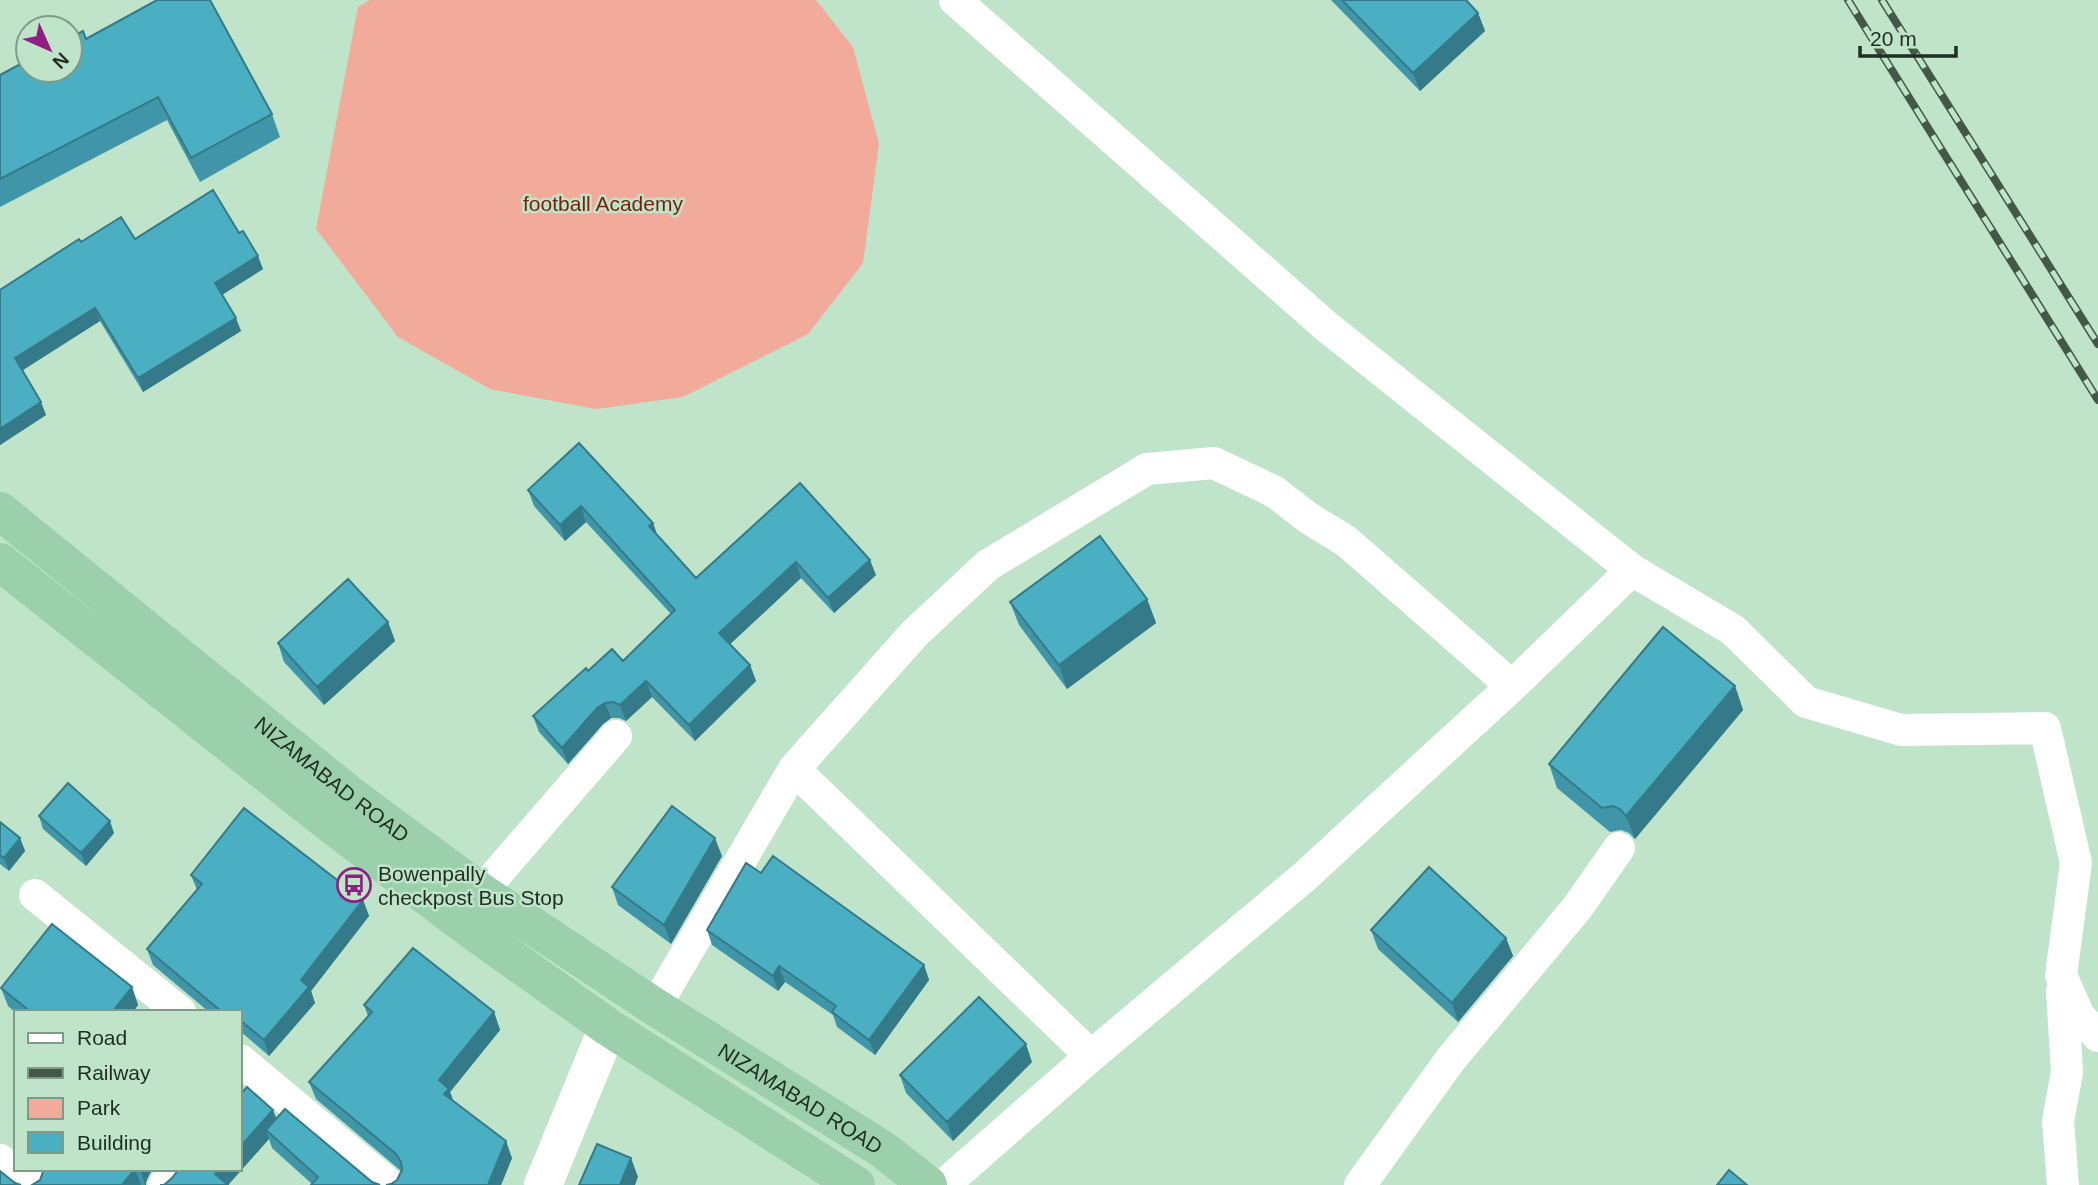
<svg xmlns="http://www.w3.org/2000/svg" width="2098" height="1185" font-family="Helvetica,sans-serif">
	<rect width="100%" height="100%" fill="#bfe4c9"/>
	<path fill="#f2aa9a" d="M 370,0 L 816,0 L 853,47 L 879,144 L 863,263 L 808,334 L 683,397 L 596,409 L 490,389 L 398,337 L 316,229 L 358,7 Z"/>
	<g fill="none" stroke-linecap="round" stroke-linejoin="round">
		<path stroke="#fff" stroke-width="32" d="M 955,0 L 1327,327 L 1632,570 L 1733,630 L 1806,702 L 1901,730 L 2045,728 L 2076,863 L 2061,975 L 2079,1016 L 2098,1036
			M 794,769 L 1091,1056
			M 481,892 L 616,736
			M 35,895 L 180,1012
			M 2062,991 L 2067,1072 L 2058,1121 L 2063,1185
			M 655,1007 L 794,769 L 915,633 L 988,565 L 1147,469 L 1214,463 L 1275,492 L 1307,517 L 1346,541 L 1512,686
			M 240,1060 L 390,1185
			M 0,1160 L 32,1185
			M 164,1185 L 176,1169
			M 944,1185 L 1091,1056 L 1304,877 L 1512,686 L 1632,570
			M 1360,1185 L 1451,1059 L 1577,908 L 1619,848"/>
		<path stroke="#fff" stroke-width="38" d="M 543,1185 L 608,1027"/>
		<g stroke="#9ccfab" stroke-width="38">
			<path id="s1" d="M 0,511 L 350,795 L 481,892 L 655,1007 L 882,1149 L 928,1185"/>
			<path d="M 0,562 L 332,825 L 473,931 L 608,1027 L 856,1185"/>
		</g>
		<g stroke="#445749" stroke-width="8">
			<path id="rail" d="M 1848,0 L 2098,400
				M 1882,0 L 2098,344"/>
		</g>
		<use href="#rail" stroke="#bfe4c9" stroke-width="5" stroke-dasharray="16" stroke-linecap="butt"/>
	</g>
	<path fill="#4096a8" d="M 1331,0 L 1466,0 L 1478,13 L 1485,31 L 1420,91 Z
		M 86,39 L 272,114 L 280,137 L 200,182 L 167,120 L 0,207 L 0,75 Z
		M 239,233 L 263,269 L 222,295 L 241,331 L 143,392 L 100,321 L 22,370 L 46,415 L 0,445 L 0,290 L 81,242 Z
		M 800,483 L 876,575 L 834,613 L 801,578 L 730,644 L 750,665 L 756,681 L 695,741 L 652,697 L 626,721 L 619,718 L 611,718 L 603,724 L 568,764 L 539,732 L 533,716 L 588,671 L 623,661 L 671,614 L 586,522 L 565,541 L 534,506 L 528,490 L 653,523 L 657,534 L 696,578 Z
		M 1147,599 L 1156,623 L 1067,689 L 1019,625 L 1010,602 Z
		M 388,622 L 395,641 L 324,705 L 284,662 L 278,643 Z
		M 1735,686 L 1743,710 L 1635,839 L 1629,833 L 1621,830 L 1610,832 L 1557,788 L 1549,764 Z
		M 39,816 L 114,833 L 86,866 L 43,829 Z
		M 0,822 L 20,838 L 25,851 L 9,871 L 0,864 Z
		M 722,856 L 671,944 L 618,905 L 612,887 Z
		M 761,873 L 924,965 L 929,980 L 875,1055 L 837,1027 L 833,1015 L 785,982 L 778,991 L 712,945 L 707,930 Z
		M 191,875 L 363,900 L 369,916 L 311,991 L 315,1003 L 269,1056 L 240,1031 L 240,1012 L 209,1012 L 153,965 L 147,949 L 197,890 Z
		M 1371,930 L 1506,938 L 1513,956 L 1458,1022 L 1378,949 Z
		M 132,987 L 138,1005 L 133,1012 L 16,1012 L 16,1013 L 8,1006 L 1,988 Z
		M 364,1005 L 494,1012 L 500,1030 L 450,1092 L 454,1102 L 512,1158 L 501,1185 L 386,1185 L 391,1184 L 397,1180 L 401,1171 L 316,1099 L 309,1082 L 368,1016 Z
		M 1032,1062 L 953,1141 L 906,1093 L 900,1075 Z
		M 240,1095 L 276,1118 L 372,1182 L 312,1184 L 272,1148 L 269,1139 L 228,1185 L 164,1185 L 172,1178 Z
		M 40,1169 L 153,1169 L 149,1175 L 146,1182 L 146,1185 L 32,1185 L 40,1180 L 43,1172 Z"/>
	<path fill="#347a88" d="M 1478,13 L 1485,31 L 1420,91 L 1413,73 Z
		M 258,256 L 263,269 L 220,296 L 215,283 Z
		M 95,308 L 100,321 L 20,372 L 15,358 Z
		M 236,318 L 241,331 L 143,392 L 138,378 Z
		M 41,402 L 46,415 L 0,445 L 0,429 Z
		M 581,506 L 586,522 L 565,541 L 560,525 Z
		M 653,523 L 658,539 L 649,526 Z
		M 870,560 L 876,575 L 834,613 L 828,598 Z
		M 796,562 L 801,578 L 725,649 L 719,633 Z
		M 1147,599 L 1156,623 L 1067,689 L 1059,665 Z
		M 388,622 L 395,641 L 324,705 L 317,687 Z
		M 750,665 L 756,681 L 695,741 L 689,725 Z
		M 646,681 L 652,697 L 626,721 L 620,705 Z
		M 1735,686 L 1743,710 L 1635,839 L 1626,816 Z
		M 605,703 L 611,718 L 603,724 L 568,764 L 562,748 L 597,708 Z
		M 110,821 L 114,833 L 86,866 L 81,853 Z
		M 20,838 L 25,851 L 9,871 L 4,858 Z
		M 715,838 L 722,856 L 671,944 L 664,925 Z
		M 363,900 L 369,916 L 311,991 L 315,1003 L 269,1056 L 264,1040 L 301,980 Z
		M 1506,938 L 1513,956 L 1458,1022 L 1452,1003 Z
		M 924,965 L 929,980 L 875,1055 L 869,1040 Z
		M 779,966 L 785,982 L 778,991 L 773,976 Z
		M 132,987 L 138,1005 L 133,1012 L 112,1012 Z
		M 494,1012 L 500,1030 L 450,1092 L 455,1106 L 450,1112 L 439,1080 Z
		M 1026,1044 L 1032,1062 L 953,1141 L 947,1122 Z
		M 273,1110 L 280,1127 L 266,1130 L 269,1139 L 228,1185 L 215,1174 L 220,1169 L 240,1169 L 240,1147 Z
		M 506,1141 L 512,1158 L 501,1185 L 488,1185 Z
		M 631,1158 L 638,1177 L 635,1185 L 620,1185 Z
		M 135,1169 L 141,1185 L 122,1185 Z
		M 140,1169 L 153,1169 L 149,1175 L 146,1182 L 146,1185 L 145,1185 Z"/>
	<path fill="#4aafc3" stroke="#347a88" stroke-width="2" d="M 157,0 L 210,0 L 272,114 L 191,158 L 158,97 L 0,179 L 0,75 L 28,60 L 28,70 L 70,70 L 70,38 L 83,31 L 86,39 Z
		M 1342,0 L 1466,0 L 1478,13 L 1413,73 Z
		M 213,190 L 239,233 L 243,231 L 258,256 L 215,283 L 236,318 L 138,378 L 95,308 L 15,358 L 41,402 L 0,429 L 0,290 L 79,239 L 81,242 L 121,217 L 135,239 Z
		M 579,443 L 653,523 L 649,526 L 696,578 L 800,483 L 870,560 L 828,598 L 796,562 L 719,633 L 750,665 L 689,725 L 646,681 L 620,705 L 613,702 L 605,703 L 597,708 L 562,748 L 533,716 L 586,668 L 588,671 L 612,649 L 623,661 L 675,610 L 581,506 L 560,525 L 528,490 Z
		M 1100,536 L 1147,599 L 1059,665 L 1010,602 Z
		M 348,579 L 388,622 L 317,687 L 278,643 Z
		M 1663,627 L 1735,686 L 1626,816 L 1620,809 L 1613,806 L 1602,808 L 1549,764 Z
		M 68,783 L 110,821 L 81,853 L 39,816 Z
		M 672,806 L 715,838 L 664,925 L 612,887 Z
		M 244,808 L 363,900 L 301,980 L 309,987 L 264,1040 L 240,1020 L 240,1012 L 230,1012 L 228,1010 L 226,1012 L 222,1012 L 147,949 L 202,884 L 191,875 Z
		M 0,822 L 20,838 L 4,858 L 0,855 Z
		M 773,856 L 924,965 L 869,1040 L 832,1012 L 836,1006 L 779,966 L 773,976 L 707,930 L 746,863 L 761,873 Z
		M 1429,867 L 1506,938 L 1452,1003 L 1371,930 Z
		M 52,924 L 132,987 L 112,1012 L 31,1012 L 1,988 Z
		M 413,948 L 494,1012 L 439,1080 L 449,1089 L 444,1094 L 506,1141 L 488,1185 L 386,1185 L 391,1184 L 397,1180 L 402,1170 L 401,1162 L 396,1154 L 309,1082 L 372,1012 L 364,1005 Z
		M 979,997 L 1026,1044 L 947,1122 L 900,1075 Z
		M 247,1087 L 273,1110 L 240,1147 L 240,1095 Z
		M 285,1109 L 372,1182 L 380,1185 L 311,1185 L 318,1177 L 266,1130 Z
		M 597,1144 L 631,1158 L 620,1185 L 579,1185 Z
		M 44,1169 L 135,1169 L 122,1185 L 32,1185 L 40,1180 Z
		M 179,1169 L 220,1169 L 215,1174 L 228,1185 L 160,1185 L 164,1185 L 172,1178 Z
		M 1729,1170 L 1747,1185 L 1717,1185 Z
		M 0,1171 L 15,1183 L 21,1185 L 0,1185 Z"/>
	<defs>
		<g id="bus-ring" transform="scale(1.75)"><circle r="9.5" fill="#bfe4c9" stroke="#8f2082" stroke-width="1.5"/><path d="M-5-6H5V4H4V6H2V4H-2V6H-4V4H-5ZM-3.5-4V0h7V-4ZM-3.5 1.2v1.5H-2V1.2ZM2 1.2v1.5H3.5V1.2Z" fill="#8f2082"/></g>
	</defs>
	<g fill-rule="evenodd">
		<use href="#bus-ring" x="354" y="885"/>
	</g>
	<g text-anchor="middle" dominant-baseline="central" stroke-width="5" stroke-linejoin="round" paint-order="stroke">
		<g font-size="21" fill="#781e0b" stroke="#bfe4c9">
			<text x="603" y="203">football Academy</text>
		</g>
		<g font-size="21" fill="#1f2d23" stroke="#bfe4c9">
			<text stroke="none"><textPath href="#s1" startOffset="427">NIZAMABAD ROAD</textPath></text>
			<text stroke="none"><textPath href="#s1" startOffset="994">NIZAMABAD ROAD</textPath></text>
		</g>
		<g font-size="21" fill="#1f2d23" stroke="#bfe4c9" text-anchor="start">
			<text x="378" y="873">Bowenpally<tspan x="378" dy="24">checkpost Bus Stop</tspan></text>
		</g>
	</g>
	<rect x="14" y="1010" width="228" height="161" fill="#bfe4c9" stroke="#7f9b87" stroke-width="2"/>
	<rect x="28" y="1033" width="35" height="10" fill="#ffffff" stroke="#7f9b87" stroke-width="2"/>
	<text x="77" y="1045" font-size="21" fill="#1f2d23">Road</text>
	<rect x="28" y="1068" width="35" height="10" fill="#445749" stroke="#7f9b87" stroke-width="2"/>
	<text x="77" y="1080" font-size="21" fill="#1f2d23">Railway</text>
	<rect x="28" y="1098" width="35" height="21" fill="#f2aa9a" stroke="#7f9b87" stroke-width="2"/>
	<text x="77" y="1115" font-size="21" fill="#1f2d23">Park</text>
	<rect x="28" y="1132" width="35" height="21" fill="#4aafc3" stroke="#7f9b87" stroke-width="2"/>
	<text x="77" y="1150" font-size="21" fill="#1f2d23">Building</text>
	<g transform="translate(49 49) rotate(135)"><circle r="33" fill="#bfe4c9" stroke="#7f9b87" stroke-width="2"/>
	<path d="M0-5L12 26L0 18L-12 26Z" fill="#8f2082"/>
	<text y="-10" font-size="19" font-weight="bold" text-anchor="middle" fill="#1f2d23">N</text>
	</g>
	<path d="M1860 46v10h96v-10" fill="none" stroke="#1f2d23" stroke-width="3.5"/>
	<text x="1870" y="46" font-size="21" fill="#1f2d23" stroke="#bfe4c9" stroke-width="5" paint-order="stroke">20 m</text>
</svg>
